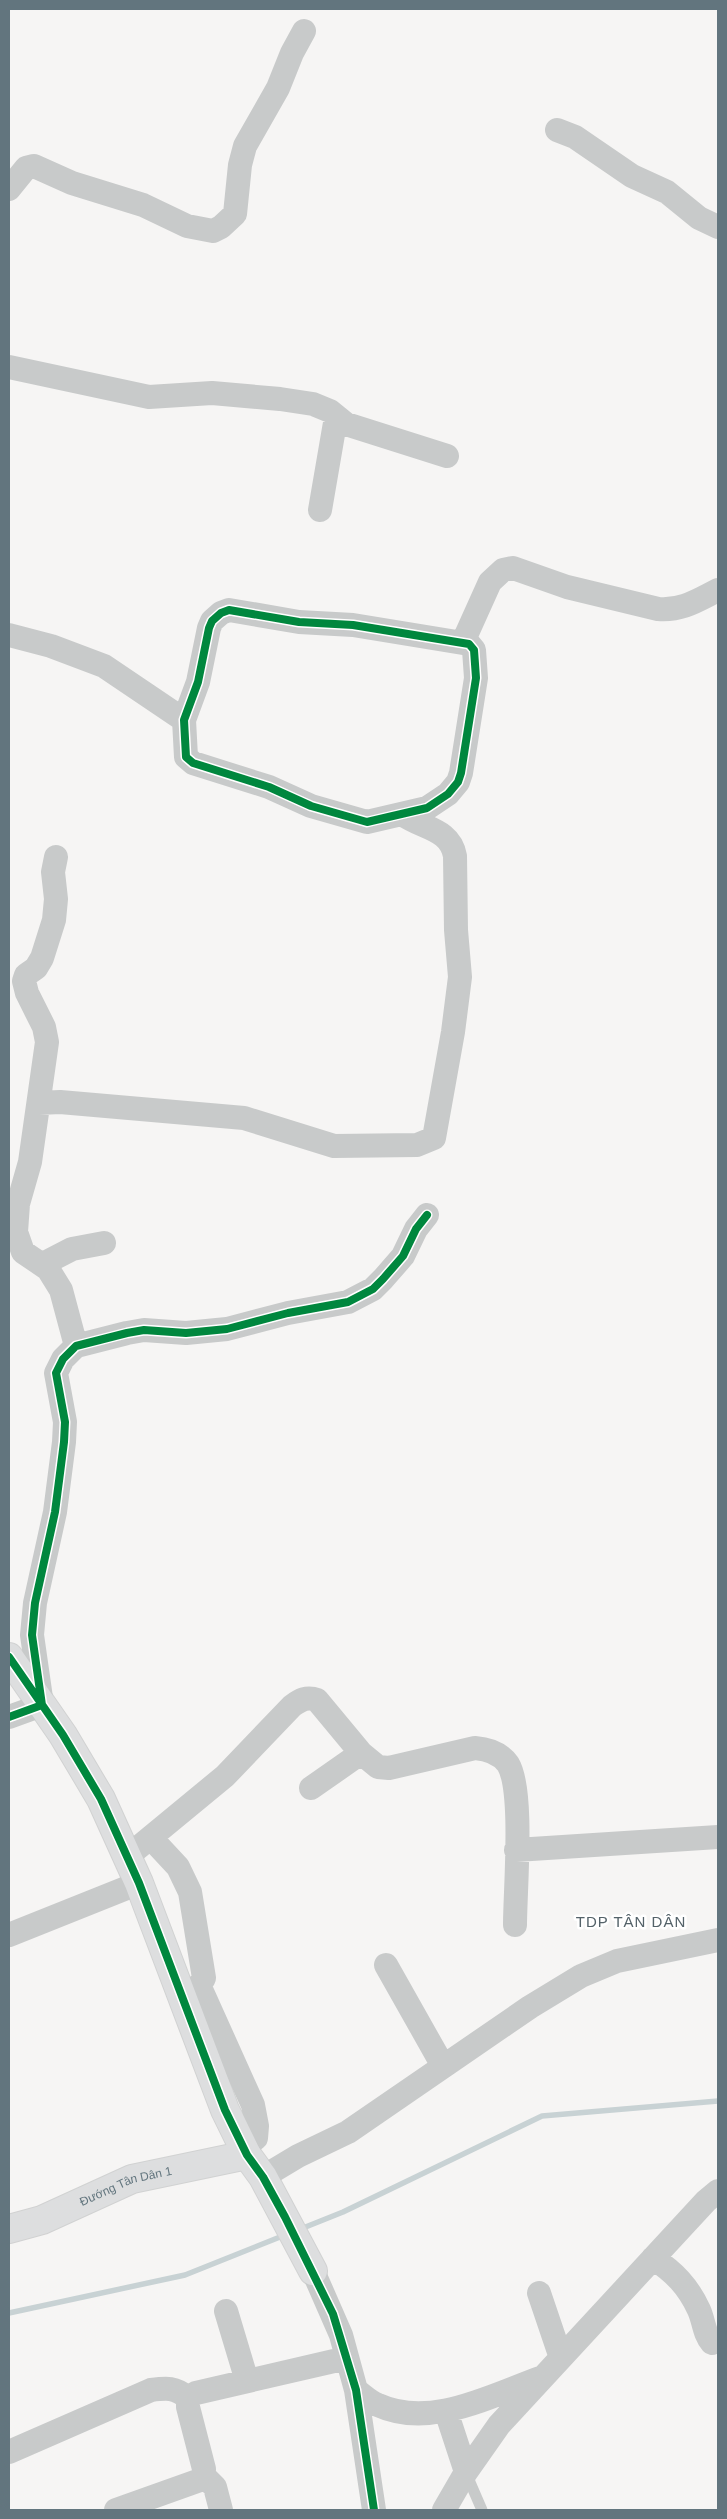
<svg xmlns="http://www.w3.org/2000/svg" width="727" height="2519" font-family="Arial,sans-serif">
	<rect width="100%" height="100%" fill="#f6f5f4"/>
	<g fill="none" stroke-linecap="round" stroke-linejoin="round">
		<path stroke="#c8d2d4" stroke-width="5.5" d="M 298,2230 L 343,2212 L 542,2116 L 718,2101
			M 9,2313 L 185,2275 L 285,2235"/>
		<g stroke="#d1d2d2" stroke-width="30">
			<g id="secondary">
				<path d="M 9,1657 L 63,1735 L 101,1799 L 139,1883 L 225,2110 L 247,2155 L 263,2177 L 313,2271"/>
				<path id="s1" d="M 9,2229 L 42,2220 L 132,2179 L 247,2155"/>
			</g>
		</g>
		<path stroke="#c8caca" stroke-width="11" d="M 466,2473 L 482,2510"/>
		<path stroke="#c8caca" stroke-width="24" d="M 557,130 L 575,137 L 632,176 L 667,192 L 699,218 L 718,227
			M 9,189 L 26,168 L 34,166 L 72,183 L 143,205 L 187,226 L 213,231 L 221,227 L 235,214 L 240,165 L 245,146 L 278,88 L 292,53 L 304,31
			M 9,367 L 149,397 L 212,393 L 280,399 L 313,404 L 330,411 L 346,424 L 447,456
			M 320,510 L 336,417
			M 229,610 L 299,622 L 353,625 L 469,644 L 474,650 L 476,678 L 461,773 L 458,782 L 448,794 L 427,808 L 367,822 L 311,806 L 269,787 L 193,763 L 186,757 L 184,720 L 198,682 L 209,628 L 212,621 L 221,613 Z
			M 9,635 L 51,646 L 104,666 L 184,720
			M 463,642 L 490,582 L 503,570 L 513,568 L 567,587 L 658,609 C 682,611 698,600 718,590
			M 56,857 L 53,872 L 56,899 L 54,920 L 42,958 L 36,968 L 26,975 L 24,981 L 27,993 L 44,1027 L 47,1042 L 30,1162 L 18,1204 L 16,1232 L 23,1252 L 48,1269 L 61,1290 L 76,1346
			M 39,1103 L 60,1102 L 244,1118 L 334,1146 L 417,1145 L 434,1138 L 453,1032 L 460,977 L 456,930 L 455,856 C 450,828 422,829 402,814
			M 43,1264 L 72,1249 L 104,1243
			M 9,1717 L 42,1705 L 32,1635 L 35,1603 L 55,1512 L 64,1442 L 65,1422 L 56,1373 L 63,1359 L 76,1346 L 127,1333 L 144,1330 L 186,1333 L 227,1329 L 288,1313 L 348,1302 L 373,1289 L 383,1279 L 403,1256 L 416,1229 L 427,1215
			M 311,1788 L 361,1753
			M 151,1838 L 178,1867 L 190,1892 L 204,1978 L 198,1988 L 181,1995
			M 516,1850 L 718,1837
			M 128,1856 L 225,1776 L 292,1706 C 300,1700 307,1696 317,1700 L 361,1753 L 378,1767 L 389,1768 L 475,1748 C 488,1749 500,1753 508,1764 C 524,1790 515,1890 515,1925
			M 9,1935 L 139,1883
			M 386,1965 L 443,2066
			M 199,1985 L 253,2105 L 257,2126 L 256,2138 L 244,2148
			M 263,2177 L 298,2156 L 348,2132 L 530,2007 L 581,1976 L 617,1961 L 718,1940
			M 653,2258 C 674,2272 688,2286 699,2310 C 704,2321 704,2334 712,2343 L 718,2340
			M 313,2271 L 341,2335 L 356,2390 L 374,2510
			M 539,2293 L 561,2358
			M 226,2311 L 247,2381
			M 356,2390 C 363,2395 370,2402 378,2405 C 430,2429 490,2396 540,2378
			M 446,2411 L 466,2472
			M 9,2452 L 151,2390 C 167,2388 175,2387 188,2398
			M 204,2476 L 215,2487 L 221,2510
			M 116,2510 L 203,2479 L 204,2469 L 188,2407 L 188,2398 L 196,2393 L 347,2358
			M 444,2510 L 466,2472 L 499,2425 L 706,2201 L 718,2191"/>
		<use href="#secondary" stroke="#dddedf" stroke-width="28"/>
		<g stroke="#fff" stroke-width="11">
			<path id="cycleway" d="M 229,610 L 299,622 L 353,625 L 469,644 L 474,650 L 476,678 L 461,773 L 458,782 L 448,794 L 427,808 L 367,822 L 311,806 L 269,787 L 193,763 L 186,757 L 184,720 L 198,682 L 209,628 L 212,621 L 221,613 Z
				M 9,1657 L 63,1735 L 101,1799 L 139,1883 L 225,2110 L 247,2155 L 263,2177 L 285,2217 L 333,2314 L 356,2390 L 374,2510
				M 9,1717 L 42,1705 L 32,1635 L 35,1603 L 55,1512 L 64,1442 L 65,1422 L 56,1373 L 63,1359 L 76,1346 L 127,1333 L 144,1330 L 186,1333 L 227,1329 L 288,1313 L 348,1302 L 373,1289 L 383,1279 L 403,1256 L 416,1229 L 427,1215"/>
		</g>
		<use href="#cycleway" stroke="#00873e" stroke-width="8"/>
	</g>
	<g text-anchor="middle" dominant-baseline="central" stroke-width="5" stroke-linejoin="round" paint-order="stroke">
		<g font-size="12" fill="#62757e" stroke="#fff">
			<text stroke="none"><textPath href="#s1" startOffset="125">Đướng Tân Dân 1</textPath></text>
		</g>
		<g font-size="15" letter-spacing="1" fill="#546269" stroke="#fff">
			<text x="631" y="1921">TDP TÂN DÂN</text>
		</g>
	</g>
	<rect width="727" height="2519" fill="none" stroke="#62757e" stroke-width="20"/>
</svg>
